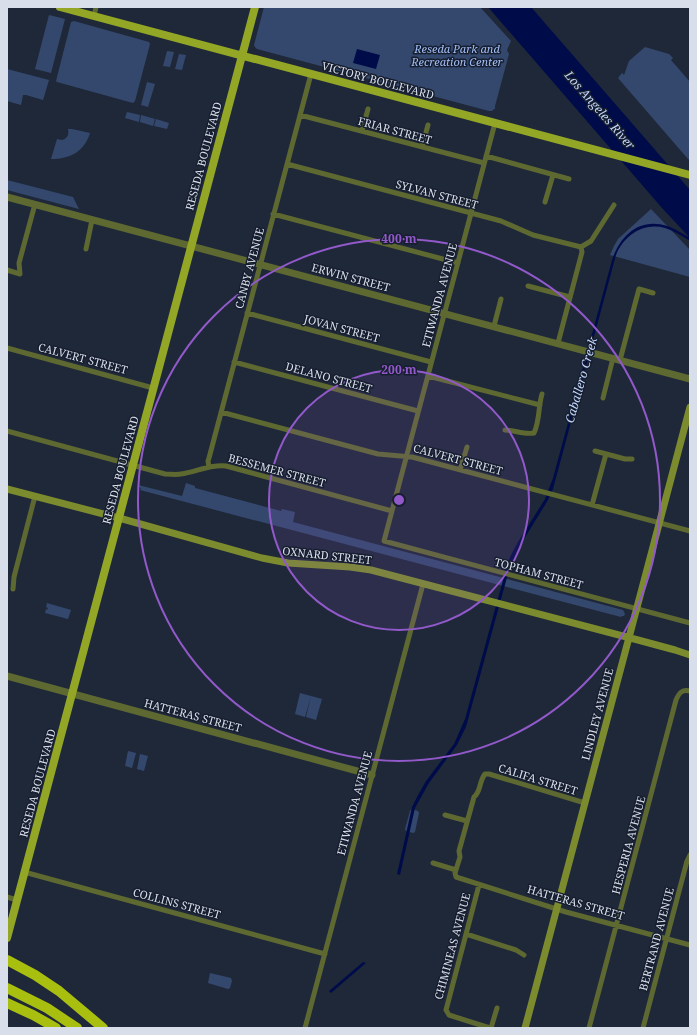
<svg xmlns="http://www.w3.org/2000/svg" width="697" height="1035" font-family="'Noto Serif',serif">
	<rect width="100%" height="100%" fill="#1f2839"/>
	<path fill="#34486e" d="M 264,7 L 480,7 L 511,41 L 507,50 L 509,54 L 495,106 L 495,109 L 494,109 L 492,111 L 489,111 L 257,49 L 255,47 L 254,45 Z
		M 49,15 L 65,19 L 51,73 L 35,69 Z
		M 74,21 L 149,42 L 150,44 L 135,101 L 133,103 L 57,82 L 56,81 L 71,22 Z
		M 645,47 L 669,54 L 673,58 L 671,60 L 690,82 L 690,160 L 688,159 L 618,78 L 622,73 L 624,75 L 629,61 Z
		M 167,51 L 174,52 L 170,67 L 163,66 Z
		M 179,54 L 186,55 L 182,70 L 175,69 Z
		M 7,69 L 49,80 L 43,100 L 26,95 L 23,95 L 21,105 L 7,101 Z
		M 147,82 L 155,84 L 148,107 L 141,105 Z
		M 127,112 L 140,115 L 139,122 L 125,118 Z
		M 141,115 L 155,119 L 153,126 L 140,122 Z
		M 156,119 L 169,123 L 167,129 L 154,126 Z
		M 68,129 L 72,129 L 90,133 C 84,152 70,159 51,159 L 57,139 L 62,140 C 68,138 69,135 68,129 Z
		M 7,180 L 73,197 L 79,209 L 7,190 Z
		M 651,209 L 690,250 L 690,277 L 610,255 L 614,246 L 618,239 Z
		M 186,483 L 195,486 L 195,488 L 281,511 L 282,509 L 295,512 L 293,522 L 623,610 L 625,614 L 624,616 L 622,616 L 621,617 L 140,490 L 141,489 L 138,485 L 182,496 Z
		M 47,603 L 71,610 L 68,619 L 45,613 L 46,609 L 47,610 L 48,608 L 46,607 Z
		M 300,693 L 311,696 L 305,717 L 295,714 Z
		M 311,696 L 322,699 L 316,720 L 306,717 Z
		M 128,751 L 136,753 L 132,768 L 125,766 Z
		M 140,754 L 148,756 L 144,771 L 137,769 Z
		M 412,809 L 418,811 L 419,813 L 415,832 L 413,833 L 406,831 L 405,829 L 410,811 Z
		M 210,973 L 231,978 L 232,981 L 230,988 L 228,989 L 208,983 Z"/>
	<path fill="#000c4a" d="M 488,7 L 531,7 L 690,190 L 690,241 C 682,236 674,231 665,228 C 644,222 624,235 616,255 L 553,489 L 548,500 L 518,549 L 509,570 L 466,727 L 457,745 L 429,783 L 415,808 L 400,875 L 397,874 L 412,807 L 417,797 L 426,781 L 454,744 L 465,719 L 506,569 L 510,557 L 518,542 L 545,499 L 553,478 L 612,260 C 620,236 639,217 667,226 C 675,228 682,234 689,237 L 662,208 Z
		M 357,49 L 380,55 L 376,69 L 353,63 Z
		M 363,962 L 366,963 L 331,993 L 329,991 Z"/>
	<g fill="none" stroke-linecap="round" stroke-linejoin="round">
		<path stroke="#5e6831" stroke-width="5" d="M 94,16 L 96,7
			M 300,115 L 484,163
			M 495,123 L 384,541 L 690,623
			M 362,131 L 368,109
			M 422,147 L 428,125
			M 486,156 L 569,179
			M 287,164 L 501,221 L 533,235 L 581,247
			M 545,202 L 553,175
			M 273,214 L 458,263
			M 581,247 L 591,241 L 614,205
			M 86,249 L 92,220
			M 7,270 L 20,274 L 19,263 L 35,204
			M 528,286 L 570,297
			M 247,313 L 431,362
			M 494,326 L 501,299
			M 558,343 L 582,252 L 581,247
			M 7,348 L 153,388
			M 620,360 L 639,289 L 653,293
			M 234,362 L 418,411
			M 428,376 L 540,405
			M 603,398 L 613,358
			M 221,412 L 378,454 L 412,457 L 690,531
			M 505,430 C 514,430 525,435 534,433 C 540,420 538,407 542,394
			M 7,431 L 165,474 C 171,474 176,475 181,474 C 196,472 210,464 226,466 L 392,511
			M 595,451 L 625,459 L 632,459
			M 209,467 L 208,461 L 209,458 L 311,74
			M 460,470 L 467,447
			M 592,505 L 606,454
			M 13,589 L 14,577 L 35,496
			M 585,803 L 489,774 L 485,774 C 479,781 481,792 474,797 L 459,851 L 460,857 L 455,873 L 456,877 L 566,912 L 690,945
			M 445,815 L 467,821
			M 433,863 L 456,870
			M 24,872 L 325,954
			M 479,885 L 446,1010 L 449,1015 L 490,1028
			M 7,897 L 17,900
			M 466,934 L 516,950 L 524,955
			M 305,1028 L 423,584
			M 491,1028 L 497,1008
			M 589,1028 L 676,700 C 679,693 682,689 690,691
			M 643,1028 L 687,861 L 690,855"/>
		<path stroke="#5e6831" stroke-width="7" d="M 7,197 L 690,379
			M 7,676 L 372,775"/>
		<path stroke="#7c8b2e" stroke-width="7" d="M 7,489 L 119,518 L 262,558 L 288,563 L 350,567 L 371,570 L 638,640 L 675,650 L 690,655
			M 525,1028 L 631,630 L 690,407"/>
		<path stroke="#93a625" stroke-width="8" d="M 60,7 L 690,175
			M 7,938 L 255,7"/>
		<path stroke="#a9bf10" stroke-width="10" d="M 7,960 L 35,975 L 59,991 L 103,1028
			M 7,988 L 47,1008 L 77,1028
			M 7,1003 L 33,1015 L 56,1028"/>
	</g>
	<circle cx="399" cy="500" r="130" fill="#9259ca" fill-opacity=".12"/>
	<g fill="none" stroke="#9259ca" stroke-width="2">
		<circle cx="399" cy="500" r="130"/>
		<circle cx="399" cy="500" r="261"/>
	</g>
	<g text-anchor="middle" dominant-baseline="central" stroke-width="3" stroke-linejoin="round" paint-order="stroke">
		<g font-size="11" font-style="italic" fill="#a2bff7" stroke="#161e2f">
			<text x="457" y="48">Reseda Park and<tspan x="457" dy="13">Recreation Center</tspan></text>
		</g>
		<g font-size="11" fill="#d9dfea" stroke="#161e2f">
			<text transform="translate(378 80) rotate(15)">VICTORY BOULEVARD</text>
			<text transform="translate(395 130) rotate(15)">FRIAR STREET</text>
			<text transform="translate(203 156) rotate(-75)">RESEDA BOULEVARD</text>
			<text transform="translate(437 194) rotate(15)">SYLVAN STREET</text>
			<text transform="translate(249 268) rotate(-75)">CANBY AVENUE</text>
			<text transform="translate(351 277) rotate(15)">ERWIN STREET</text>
			<text transform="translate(439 295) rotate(-75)">ETIWANDA AVENUE</text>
			<text transform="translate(342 328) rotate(15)">JOVAN STREET</text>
			<text transform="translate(83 358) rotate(15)">CALVERT STREET</text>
			<text transform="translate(329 377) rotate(15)">DELANO STREET</text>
			<text transform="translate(458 459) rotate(15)">CALVERT STREET</text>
			<text transform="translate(120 470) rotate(-75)">RESEDA BOULEVARD</text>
			<text transform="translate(277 470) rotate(15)">BESSEMER STREET</text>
			<text transform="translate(327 555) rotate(6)">OXNARD STREET</text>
			<text transform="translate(539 573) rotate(15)">TOPHAM STREET</text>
			<text transform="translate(597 714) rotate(-75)">LINDLEY AVENUE</text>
			<text transform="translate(193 715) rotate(15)">HATTERAS STREET</text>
			<text transform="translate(538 779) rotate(17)">CALIFA STREET</text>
			<text transform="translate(37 783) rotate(-75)">RESEDA BOULEVARD</text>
			<text transform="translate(354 803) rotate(-75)">ETIWANDA AVENUE</text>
			<text transform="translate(628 845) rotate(-75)">HESPERIA AVENUE</text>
			<text transform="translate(576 902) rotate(16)">HATTERAS STREET</text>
			<text transform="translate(177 903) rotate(15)">COLLINS STREET</text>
			<text transform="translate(656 939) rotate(-75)">BERTRAND AVENUE</text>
			<text transform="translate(452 946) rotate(-75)">CHIMINEAS AVENUE</text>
		</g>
		<g font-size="12" font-style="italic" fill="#c1d5fb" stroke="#161e2f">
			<text transform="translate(600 110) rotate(49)">Los Angeles River</text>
			<text transform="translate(581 380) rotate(-74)">Caballero Creek</text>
		</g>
	</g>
	<circle cx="399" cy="500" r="6" fill="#9259ca" stroke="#161e2f" stroke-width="2"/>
	<g font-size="12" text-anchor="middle" font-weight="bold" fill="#9259ca" stroke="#161e2f" stroke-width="3" stroke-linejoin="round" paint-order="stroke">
		<text x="399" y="243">400 m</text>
		<text x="399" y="374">200 m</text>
	</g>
	<rect width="697" height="1035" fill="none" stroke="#d9dfea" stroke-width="16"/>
</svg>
